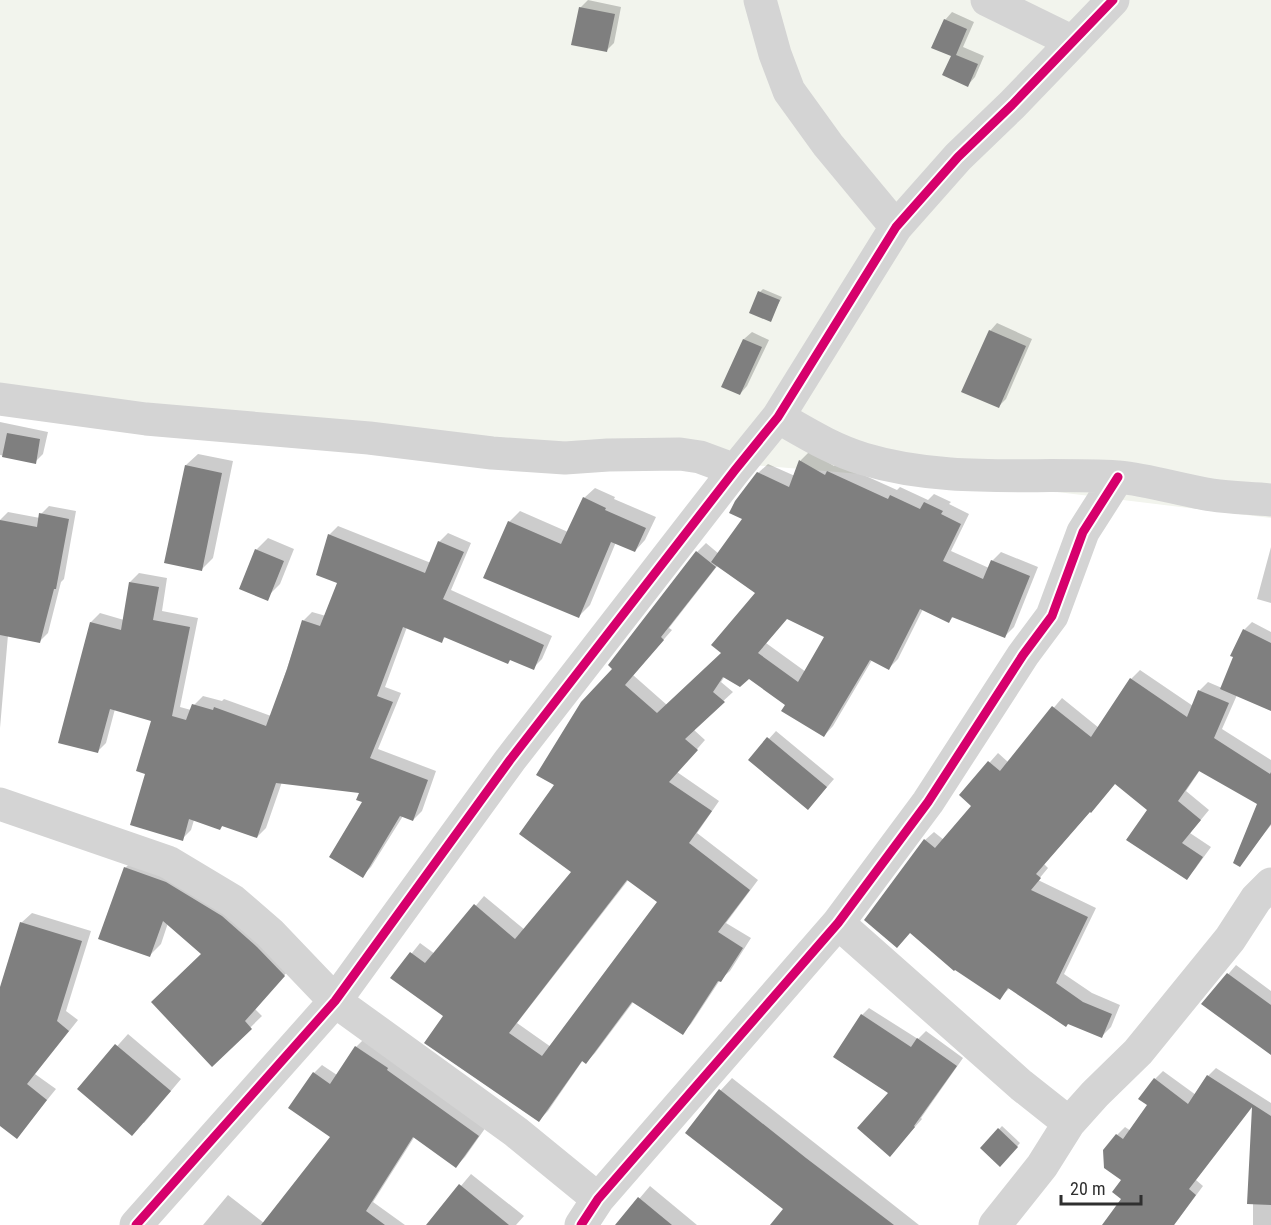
<svg xmlns="http://www.w3.org/2000/svg" width="1271" height="1225" font-family="'Roboto Condensed',sans-serif">
	<rect width="100%" height="100%" fill="#fff"/>
	<path fill="#f2f4ed" d="M 0,0 L 1271,0 L 1271,518 L 1016,487 L 561,449 L 0,388 Z"/>
	<path fill="#0003" fill-rule="evenodd" d="M 588,0 L 621,7 L 614,43 L 606,51 L 580,8 Z
		M 952,12 L 974,22 L 963,47 L 984,56 L 975,77 L 968,85 L 953,55 L 945,20 Z
		M 763,289 L 782,297 L 770,320 L 760,292 Z
		M 997,323 L 1032,339 L 1006,399 L 998,407 L 990,331 Z
		M 752,332 L 769,340 L 747,386 L 740,394 L 723,386 L 744,339 Z
		M 0,422 L 48,432 L 43,454 L 35,462 L 0,455 Z
		M 810,451 L 834,466 L 837,463 L 897,490 L 900,487 L 928,500 L 934,494 L 951,502 L 949,504 L 969,514 L 951,551 L 989,568 L 992,561 L 1001,552 L 1038,567 L 1014,627 L 1005,636 L 954,616 L 949,621 L 923,609 L 898,659 L 889,668 L 872,660 L 833,726 L 824,736 L 787,705 L 749,677 L 725,676 L 721,682 L 733,692 L 693,729 L 705,740 L 677,772 L 719,801 L 697,833 L 758,880 L 726,923 L 751,938 L 730,971 L 720,980 L 691,1024 L 682,1033 L 634,1001 L 595,1053 L 586,1062 L 583,1060 L 548,1111 L 539,1120 L 445,1016 L 392,978 L 420,943 L 435,954 L 484,896 L 525,930 L 573,872 L 557,784 L 614,668 L 697,552 L 706,543 L 719,554 L 744,518 L 758,473 L 768,464 L 795,476 L 801,460 ZM 718,565 L 757,593 L 723,653 L 667,705 L 633,675 L 672,630 L 669,628 ZM 787,618 L 826,637 L 806,672 L 766,643 ZM 629,879 L 659,902 L 551,1047 L 517,1023 Z
		M 198,454 L 233,461 L 213,558 L 201,570 L 186,465 Z
		M 595,488 L 615,497 L 614,499 L 656,517 L 645,540 L 635,551 L 616,542 L 590,605 L 579,616 L 509,522 L 520,511 L 568,532 L 584,498 Z
		M 49,506 L 76,511 L 64,579 L 61,582 L 48,633 L 40,641 L 8,635 L 0,728 L 0,520 L 8,512 L 40,518 L 41,514 Z
		M 338,526 L 431,563 L 439,542 L 448,533 L 471,543 L 451,590 L 552,636 L 542,659 L 533,668 L 446,636 L 442,641 L 407,627 L 385,687 L 401,693 L 378,749 L 436,771 L 422,811 L 413,820 L 403,816 L 371,867 L 362,876 L 364,802 L 361,792 L 282,782 L 266,828 L 257,837 L 223,825 L 220,829 L 194,820 L 191,830 L 182,839 L 147,773 L 153,720 L 115,709 L 106,743 L 97,752 L 91,622 L 100,613 L 124,620 L 130,582 L 139,573 L 167,578 L 162,611 L 198,618 L 180,707 L 191,710 L 194,705 L 203,696 L 222,701 L 224,699 L 271,716 L 303,621 L 312,612 L 326,616 L 339,583 L 329,535 Z
		M 268,538 L 294,549 L 280,584 L 268,596 L 256,550 Z
		M 1271,547 L 1271,603 L 1257,599 Z
		M 1252,622 L 1271,632 L 1271,710 L 1237,695 L 1222,729 L 1271,760 L 1271,825 L 1239,865 L 1259,803 L 1200,770 L 1186,791 L 1209,810 L 1190,833 L 1211,847 L 1195,869 L 1187,878 L 1149,809 L 1116,782 L 1044,864 L 1048,868 L 1038,880 L 1096,908 L 1064,974 L 1092,993 L 1120,1005 L 1111,1027 L 1102,1036 L 1010,988 L 999,998 L 925,840 L 934,832 L 944,840 L 973,806 L 961,795 L 998,753 L 1008,762 L 1062,698 L 1099,728 L 1131,679 L 1140,670 L 1193,706 L 1199,691 L 1208,682 L 1222,688 L 1244,630 Z
		M 776,731 L 834,779 L 815,801 L 750,760 Z
		M 137,857 L 177,871 L 295,963 L 255,1009 L 262,1016 L 212,1065 L 202,954 L 168,923 L 161,944 L 149,956 L 125,868 Z
		M 32,913 L 91,931 L 66,1011 L 78,1020 L 35,1074 L 56,1089 L 17,1137 L 0,1112 L 0,992 L 21,923 Z
		M 1236,965 L 1271,991 L 1271,1053 L 1203,1004 Z
		M 869,1008 L 918,1039 L 926,1031 L 963,1058 L 921,1118 L 922,1119 L 897,1147 L 890,1093 L 862,1015 Z
		M 128,1034 L 181,1079 L 144,1123 L 79,1089 Z
		M 365,1038 L 486,1127 L 465,1157 L 456,1166 L 415,1136 L 373,1202 L 405,1225 L 203,1225 L 228,1195 L 264,1223 L 332,1137 L 314,1073 L 322,1065 L 337,1075 L 356,1047 Z
		M 1216,1068 L 1271,1103 L 1271,1225 L 1253,1225 L 1253,1106 L 1196,1180 L 1203,1186 L 1174,1225 L 1110,1225 L 1123,1199 L 1117,1135 L 1125,1127 L 1131,1131 L 1149,1105 L 1155,1079 L 1163,1071 L 1196,1095 L 1208,1076 Z
		M 732,1078 L 919,1225 L 772,1225 L 785,1209 L 687,1133 L 721,1090 Z
		M 1002,1126 L 1020,1143 L 1000,1165 L 982,1148 Z
		M 471,1174 L 524,1216 L 516,1225 L 428,1225 Z
		M 650,1186 L 697,1225 L 617,1225 Z"/>
	<path fill="#7f7f7f" fill-rule="evenodd" d="M 579,7 L 615,14 L 607,52 L 571,45 Z
		M 944,19 L 967,29 L 956,55 L 978,64 L 968,87 L 942,75 L 951,56 L 931,48 Z
		M 758,291 L 780,300 L 771,322 L 749,313 Z
		M 989,330 L 1026,346 L 999,408 L 961,392 Z
		M 743,339 L 762,347 L 740,395 L 721,387 Z
		M 7,433 L 40,439 L 36,464 L 2,457 Z
		M 799,460 L 825,475 L 827,471 L 888,499 L 890,495 L 920,509 L 924,502 L 943,511 L 941,514 L 961,524 L 943,561 L 983,579 L 991,560 L 1030,576 L 1005,638 L 952,617 L 949,623 L 920,609 L 889,670 L 870,660 L 824,737 L 781,711 L 785,705 L 749,679 L 740,687 L 723,677 L 713,692 L 725,702 L 685,739 L 698,750 L 669,782 L 712,811 L 689,843 L 750,890 L 718,932 L 743,948 L 721,982 L 718,981 L 683,1035 L 632,1002 L 586,1064 L 582,1061 L 539,1122 L 424,1043 L 443,1016 L 390,978 L 410,952 L 425,963 L 474,904 L 515,939 L 571,872 L 519,834 L 554,785 L 536,775 L 581,702 L 612,669 L 608,665 L 696,551 L 716,567 L 661,637 L 664,640 L 625,685 L 657,713 L 721,653 L 711,645 L 755,593 L 711,562 L 742,519 L 729,513 L 735,501 L 757,472 L 789,487 ZM 787,619 L 824,637 L 798,682 L 758,653 ZM 627,880 L 657,902 L 542,1056 L 509,1033 Z
		M 185,465 L 222,473 L 202,571 L 164,563 Z
		M 583,497 L 606,508 L 605,510 L 646,528 L 635,552 L 611,542 L 579,618 L 483,578 L 508,521 L 561,544 Z
		M 39,513 L 69,519 L 56,589 L 54,589 L 40,643 L 0,635 L 0,520 L 37,527 Z
		M 328,534 L 425,573 L 438,541 L 464,552 L 443,599 L 544,645 L 534,670 L 510,660 L 508,664 L 444,637 L 442,643 L 403,627 L 377,696 L 393,702 L 370,758 L 428,780 L 413,821 L 400,816 L 363,878 L 329,857 L 362,802 L 356,800 L 359,793 L 276,783 L 257,838 L 222,826 L 220,830 L 189,819 L 183,841 L 130,825 L 145,774 L 136,771 L 151,721 L 110,709 L 98,753 L 58,743 L 90,622 L 121,630 L 129,582 L 159,587 L 153,620 L 190,627 L 172,716 L 186,720 L 192,704 L 213,710 L 214,707 L 266,726 L 287,669 L 302,620 L 320,626 L 337,583 L 316,575 Z
		M 255,549 L 284,561 L 268,601 L 239,589 Z
		M 1243,629 L 1271,643 L 1271,711 L 1220,689 L 1233,657 L 1230,656 Z
		M 1130,678 L 1187,717 L 1198,690 L 1229,703 L 1214,738 L 1270,774 L 1271,772 L 1271,824 L 1240,867 L 1233,863 L 1257,804 L 1199,771 L 1178,801 L 1201,820 L 1182,843 L 1203,857 L 1187,880 L 1126,840 L 1147,810 L 1115,784 L 1091,813 L 1090,812 L 1036,874 L 1041,878 L 1031,890 L 1088,917 L 1056,983 L 1083,1002 L 1112,1014 L 1102,1038 L 1068,1024 L 1066,1027 L 1008,988 L 1000,1000 L 955,970 L 954,971 L 910,933 L 897,948 L 864,920 L 924,839 L 935,848 L 971,806 L 959,795 L 988,761 L 1000,771 L 1052,706 L 1091,737 Z
		M 767,737 L 827,787 L 808,810 L 748,760 Z
		M 124,867 L 166,882 L 222,916 L 257,947 L 285,976 L 245,1021 L 252,1029 L 212,1067 L 151,1002 L 201,954 L 163,921 L 150,957 L 98,939 Z
		M 20,922 L 82,941 L 57,1021 L 69,1031 L 27,1084 L 47,1100 L 17,1139 L 0,1126 L 0,987 Z
		M 1227,973 L 1271,1005 L 1271,1055 L 1201,1004 Z
		M 861,1014 L 911,1047 L 917,1038 L 957,1066 L 914,1126 L 915,1127 L 890,1157 L 857,1128 L 888,1093 L 833,1057 Z
		M 115,1044 L 171,1091 L 132,1136 L 77,1089 Z
		M 355,1046 L 388,1068 L 387,1070 L 479,1136 L 456,1168 L 413,1137 L 366,1211 L 385,1225 L 261,1225 L 330,1137 L 288,1108 L 313,1072 L 330,1084 Z
		M 1207,1075 L 1271,1116 L 1271,1205 L 1247,1204 L 1252,1107 L 1189,1189 L 1196,1195 L 1174,1225 L 1102,1225 L 1121,1199 L 1112,1192 L 1121,1180 L 1104,1168 L 1103,1150 L 1116,1134 L 1123,1139 L 1147,1105 L 1138,1099 L 1154,1078 L 1188,1104 Z
		M 719,1089 L 806,1158 L 894,1225 L 770,1225 L 783,1209 L 685,1133 Z
		M 998,1128 L 1018,1147 L 1000,1167 L 980,1148 Z
		M 459,1184 L 509,1225 L 426,1225 Z
		M 638,1197 L 672,1225 L 615,1225 Z"/>
	<g fill="none" stroke-linecap="round" stroke-linejoin="round">
		<path stroke="#d4d4d4" stroke-width="33" d="M 760,0 L 775,54 L 789,91 L 828,145 L 896,227
			M 987,0 L 1073,42
			M 0,399 L 146,419 L 369,438 L 492,453 L 565,458 L 608,455 L 680,454 L 700,457 L 735,470
			M 778,417 C 806,433 833,450 864,459 C 947,484 1033,472 1118,477 C 1150,480 1180,490 1212,495 C 1231,498 1251,498 1271,500
			M 0,804 L 168,862 L 233,901 L 270,933 L 335,1001 L 516,1132 L 598,1199
			M 838,923 L 1021,1085 L 1069,1123
			M 136,1225 L 335,1001 L 510,760 L 735,470 L 778,417 L 896,227 L 958,157 L 1012,105 L 1113,0
			M 581,1225 L 598,1199 L 838,923 L 928,802 L 1023,655 L 1052,616 L 1083,532 L 1118,477
			M 995,1225 L 1042,1166 L 1069,1123 L 1095,1094 L 1138,1052 L 1230,939 L 1256,899 L 1271,884"/>
		<g stroke="#fff" stroke-width="13">
			<path id="cycleway" d="M 136,1225 L 335,1001 L 510,760 L 735,470 L 778,417 L 896,227 L 958,157 L 1012,105 L 1113,0
				M 581,1225 L 598,1199 L 838,923 L 928,802 L 1023,655 L 1052,616 L 1083,532 L 1118,477"/>
		</g>
		<use href="#cycleway" stroke="#d6006c" stroke-width="9"/>
	</g>
	<path d="M1061 1195v9h80v-9" fill="none" stroke="#2f2f2f" stroke-width="3"/>
	<text x="1070" y="1195" font-size="18" fill="#2f2f2f" stroke="#ffffff" stroke-width="4.5" paint-order="stroke">20 m</text>
</svg>
